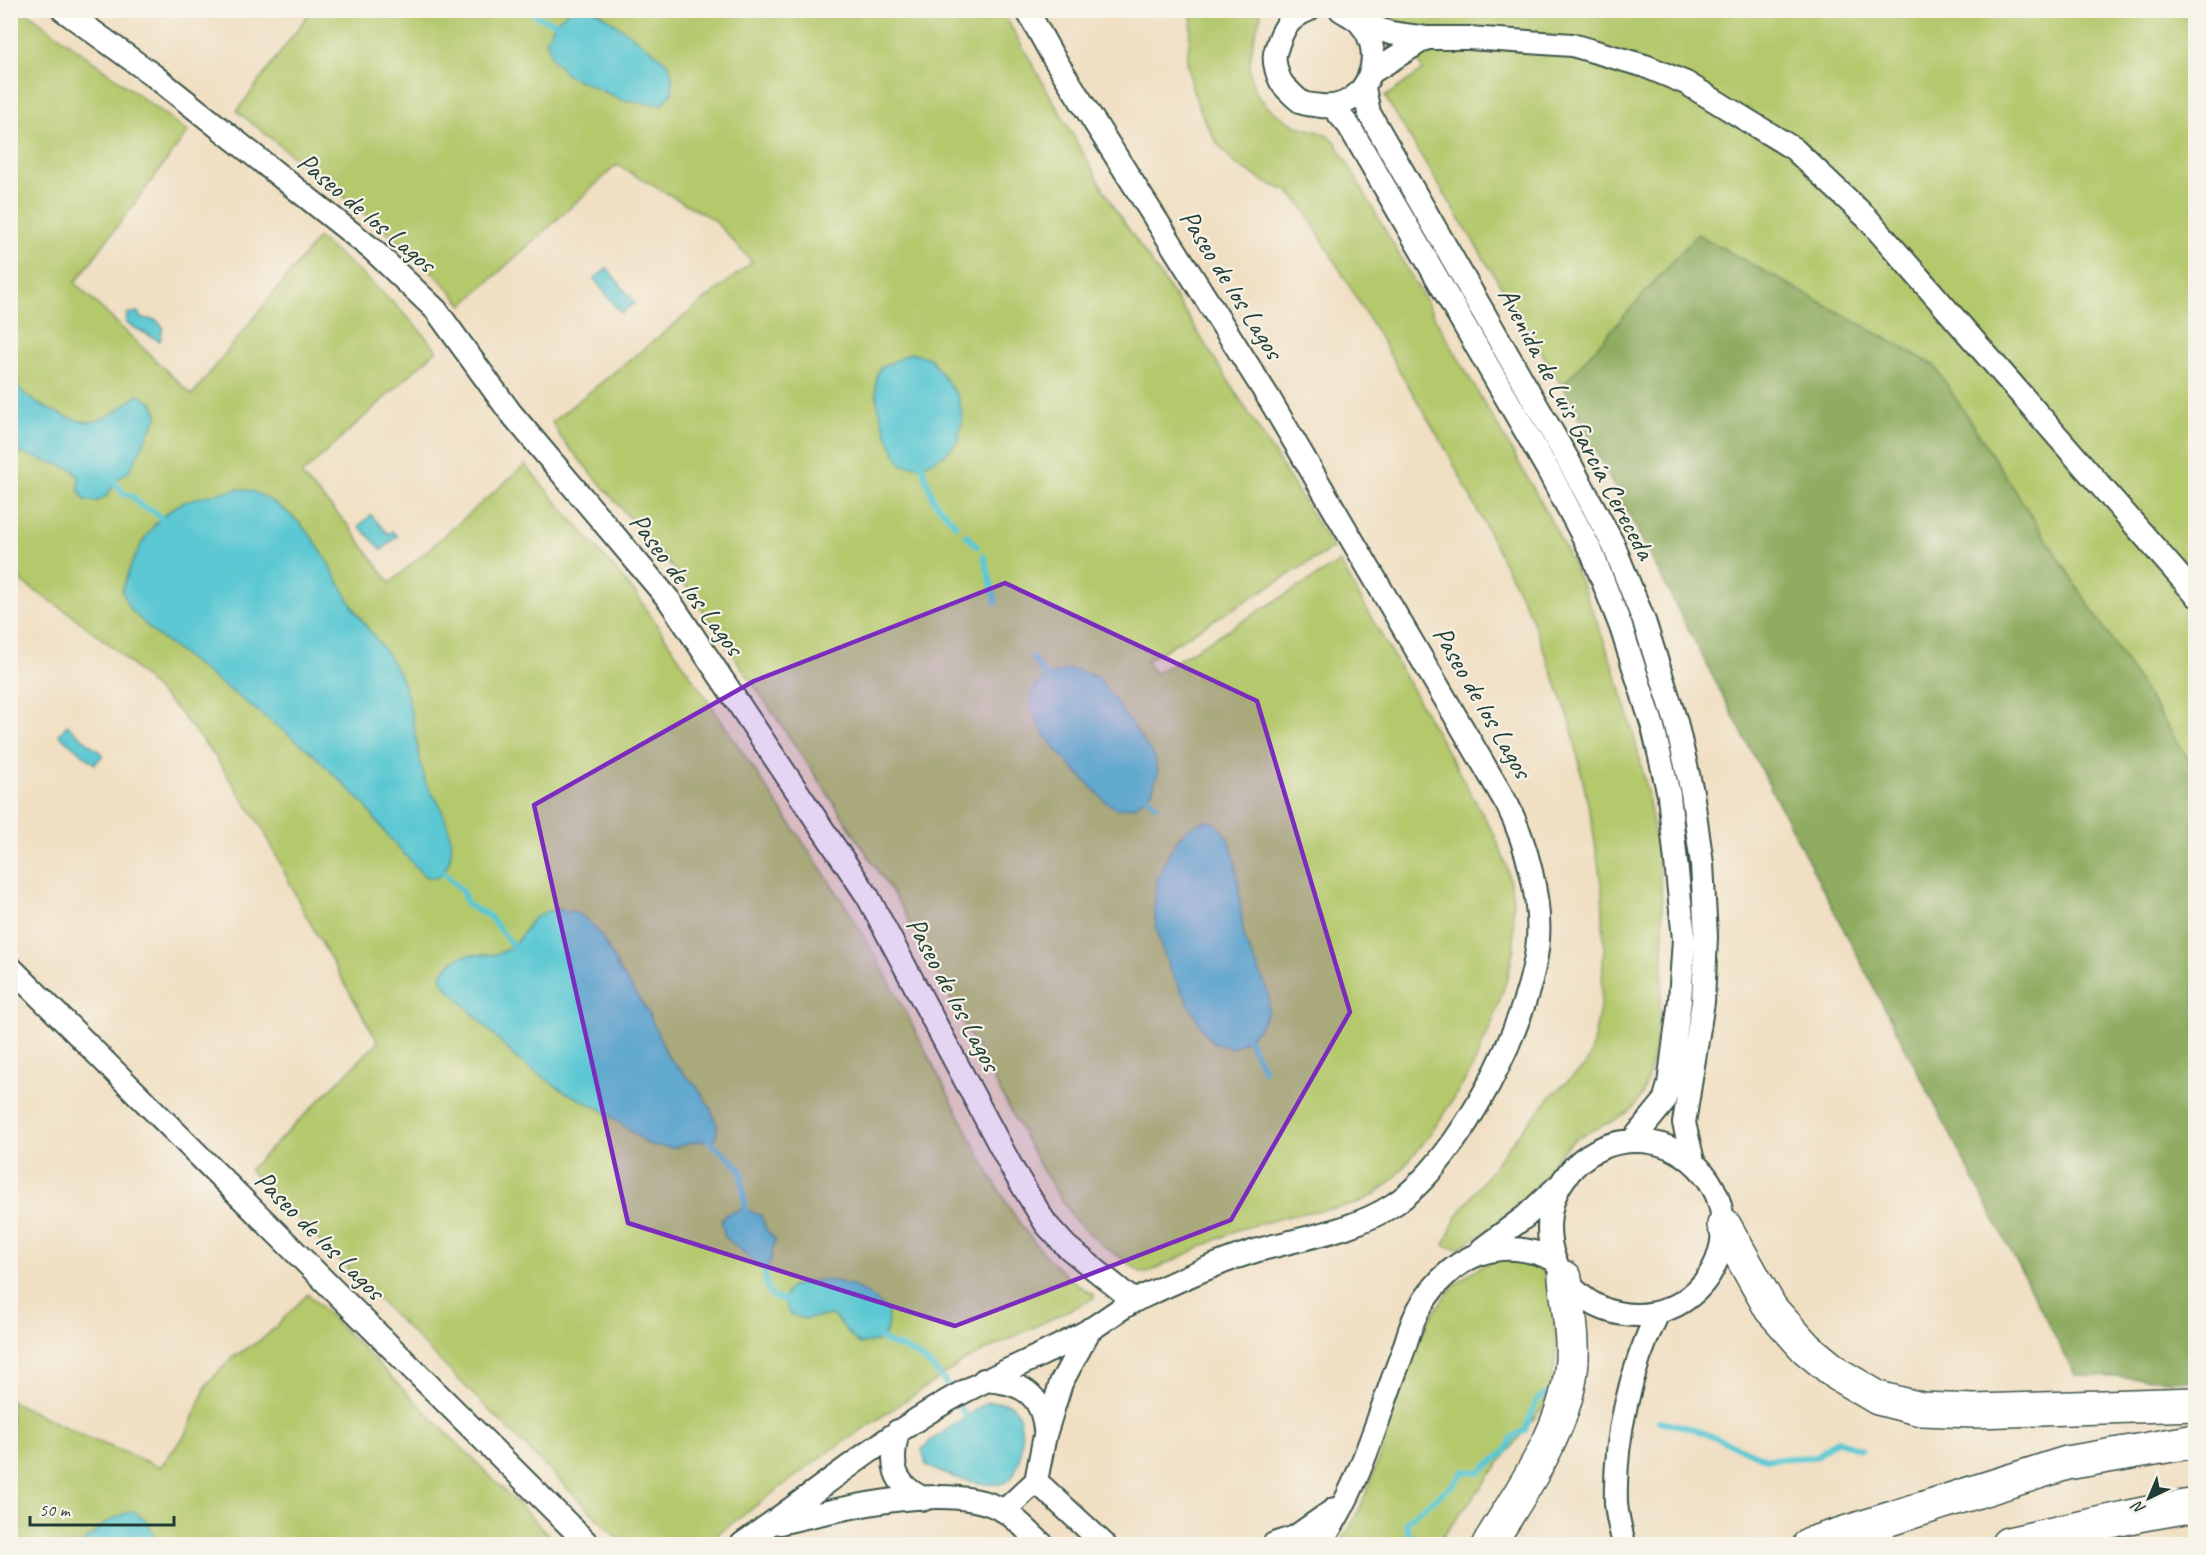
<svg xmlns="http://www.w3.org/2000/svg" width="2206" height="1555" font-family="Caveat,sans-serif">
	<rect width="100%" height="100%" fill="#f7f3e8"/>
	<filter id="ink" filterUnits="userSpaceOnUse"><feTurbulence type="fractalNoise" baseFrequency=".0167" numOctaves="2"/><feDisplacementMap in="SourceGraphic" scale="12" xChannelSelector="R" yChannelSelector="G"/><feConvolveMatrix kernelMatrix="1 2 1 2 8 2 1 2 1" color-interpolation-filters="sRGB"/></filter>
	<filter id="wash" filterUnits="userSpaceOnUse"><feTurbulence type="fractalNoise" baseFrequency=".008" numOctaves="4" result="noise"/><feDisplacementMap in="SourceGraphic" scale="24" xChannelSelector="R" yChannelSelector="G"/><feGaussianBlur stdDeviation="1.35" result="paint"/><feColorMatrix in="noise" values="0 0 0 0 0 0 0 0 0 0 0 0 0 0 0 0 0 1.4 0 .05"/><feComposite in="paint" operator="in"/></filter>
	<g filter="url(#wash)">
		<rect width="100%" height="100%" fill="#f0dfc2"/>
		<path fill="#b4c86c" stroke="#6a8250" stroke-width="1.5" d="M 10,11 L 25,11 L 188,132 L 75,283 L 192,395 L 318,238 C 362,272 401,307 437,350 L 301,475 L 348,525 L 390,583 L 525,465 L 636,594 L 842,900 C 881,963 915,1030 949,1096 C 987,1166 1022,1254 1094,1295 L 1094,1298 L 966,1360 L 823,1456 L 704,1544 L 623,1544 L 249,1170 L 378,1042 L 304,912 L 263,829 L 214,755 L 179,712 L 115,649 L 69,613 L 11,575 Z
			M 311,11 L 1002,11 L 1115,209 L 1189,318 L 1333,548 L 1146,661 L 1155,674 L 1340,562 L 1495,836 L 1507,867 L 1513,899 L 1514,949 L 1506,982 L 1490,1028 L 1470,1073 L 1430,1135 L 1394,1179 L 1374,1195 L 1353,1205 L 1293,1215 L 1237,1230 L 1147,1273 L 1141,1272 L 1102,1245 L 1073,1218 L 1039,1164 L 902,908 L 822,785 L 678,574 L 561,438 L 552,422 L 752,262 L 714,220 L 617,165 L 463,305 L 421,259 L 237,111 Z
			M 1188,11 L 1258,11 L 1261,15 C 1248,53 1239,88 1277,114 C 1283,118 1290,124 1297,126 C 1312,131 1322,130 1335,141 C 1384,229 1434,316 1484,403 C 1516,458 1550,514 1576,572 C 1629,691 1667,834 1663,964 C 1661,1002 1657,1062 1641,1097 C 1628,1122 1595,1125 1573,1141 C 1553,1156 1546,1180 1530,1197 C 1510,1219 1483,1233 1457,1249 L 1444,1245 L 1457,1216 L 1511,1143 L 1553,1094 L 1586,1065 L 1592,1050 L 1601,1002 L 1604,947 L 1602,889 L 1592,823 L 1570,720 L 1530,614 L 1448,453 L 1301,204 L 1288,191 L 1267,183 L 1235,164 L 1218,144 L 1204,120 L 1192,88 L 1187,60 L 1192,19 Z
			M 1382,11 L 2195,11 L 2195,769 L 1934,365 L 1697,234 L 1562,386 L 1385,97 L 1423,70 L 1393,16 Z
			M 1489,1257 L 1524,1257 L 1540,1267 L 1551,1287 L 1558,1344 L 1549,1399 L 1437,1544 L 1339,1544 C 1395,1472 1396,1299 1489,1263 Z
			M 308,1294 L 558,1544 L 11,1544 L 11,1401 L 84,1436 L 160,1467 L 186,1434 L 207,1384 L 233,1357 L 264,1338 Z"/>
		<path fill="#8fac60" stroke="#57744a" stroke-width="1.5" d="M 1697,234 L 1934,365 L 2195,769 L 2195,1381 L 2075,1375 L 1562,386 Z"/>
		<path fill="#5cc8d3" stroke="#3e8284" stroke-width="1.5" d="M 571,10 C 578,10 587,9 594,10 C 600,12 665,59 669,65 C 674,74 671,83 673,92 L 662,105 L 622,100 L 567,75 L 552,58 L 546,39 L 557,21 Z
			M 607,268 L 635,303 L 621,313 L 594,279 Z
			M 138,312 L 141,318 L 156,320 L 163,327 L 160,341 L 126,323 L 127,314 Z
			M 910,353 L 930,358 L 958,397 L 963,417 L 957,442 L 944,455 L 922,466 L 902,465 C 889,445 867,391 880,368 Z
			M 11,354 C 13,366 13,381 21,390 C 33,404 78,426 96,421 C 114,416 124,404 139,395 L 153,403 L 158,415 L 130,470 L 116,481 L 107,496 L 96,502 L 85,500 L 79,492 L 79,477 L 72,469 L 11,450 Z
			M 237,489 C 250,489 255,492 266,498 C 317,526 326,564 355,610 C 368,630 386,649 397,670 C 415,705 414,744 425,780 C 428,791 437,798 441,808 C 451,831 460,861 436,878 L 424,876 L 387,835 L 363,803 L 310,751 L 154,633 L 129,608 L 122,590 C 132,558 149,519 182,503 C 199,495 219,494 237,489 Z
			M 371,515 L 388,534 L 392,531 L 397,536 L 382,550 L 359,526 Z
			M 1067,670 L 1078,670 L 1099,678 L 1154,756 L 1158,772 L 1152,792 L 1135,806 L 1117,809 L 1105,801 C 1078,771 980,690 1067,670 Z
			M 67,725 L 103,755 L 95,764 L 59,735 Z
			M 1204,821 C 1244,820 1237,911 1245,938 C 1250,959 1269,982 1269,1003 C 1269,1023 1249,1039 1233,1048 L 1216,1044 L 1206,1035 C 1177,981 1134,924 1165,862 C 1175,841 1182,829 1204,821 Z
			M 558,909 L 575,912 L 586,919 L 601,935 L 620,971 L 648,1012 L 668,1057 L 698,1088 L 711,1109 L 717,1126 L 716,1136 L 712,1141 L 699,1141 L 673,1148 L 650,1145 L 600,1109 L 565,1092 L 518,1060 L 444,984 L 441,975 C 464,940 482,964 506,950 C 530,937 520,915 558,909 Z
			M 744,1208 L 761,1216 L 767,1231 L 775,1239 L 770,1263 L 765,1270 L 725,1237 L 721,1220 L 725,1215 Z
			M 818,1280 C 847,1279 867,1291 888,1311 L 887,1330 L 881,1340 L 860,1344 C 847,1336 844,1323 831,1315 L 805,1319 L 789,1314 L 784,1300 C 788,1283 802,1283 818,1280 Z
			M 987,1402 C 994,1402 1004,1401 1010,1404 C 1029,1413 1023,1476 1006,1482 C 987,1490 943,1475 926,1465 L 922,1450 L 930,1441 Z
			M 134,1511 L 147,1522 L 159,1544 L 82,1544 C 98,1528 112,1516 134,1511 Z"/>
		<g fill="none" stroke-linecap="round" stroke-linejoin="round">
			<path stroke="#5cc8d3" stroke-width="6" d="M 529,10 L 540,18 L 556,23
				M 922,466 L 934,501 L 956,525
				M 111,478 L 124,494 L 132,496 L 141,506 L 155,512 L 167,525
				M 966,535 L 977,546
				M 984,556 L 996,603
				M 1032,658 L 1050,682
				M 1144,792 L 1156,805
				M 438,867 L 462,891 L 468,905 L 489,916 L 517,951
				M 1245,1033 L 1264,1070
				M 707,1138 L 741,1169 L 746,1214
				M 762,1263 C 769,1281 761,1304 792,1299
				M 877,1335 C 885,1344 897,1345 907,1350 C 927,1359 940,1373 951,1391
				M 958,1404 L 970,1422
				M 1659,1421 L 1694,1429 L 1767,1459 L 1816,1457 L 1837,1440 L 1861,1450
				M 1413,1544 L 1406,1523 C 1423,1503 1450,1493 1464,1471 L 1479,1472 L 1505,1452 L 1513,1437 L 1525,1430 L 1537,1400 L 1543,1395 L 1553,1395"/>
		</g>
	</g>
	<g filter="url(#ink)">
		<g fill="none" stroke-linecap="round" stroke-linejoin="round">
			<g stroke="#3e5549" stroke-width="26">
				<path id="minor" d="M 63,10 L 153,75 L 373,250 L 436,310 L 510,412 L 669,600 L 868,897 L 1013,1170 L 1046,1224 L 1066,1246 L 1134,1301
					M 1308,10 C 1288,18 1282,30 1276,50 C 1272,60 1278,81 1286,88 C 1291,93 1297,100 1303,103 C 1308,105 1316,105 1321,106 C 1366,111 1389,55 1360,23 C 1356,18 1347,14 1341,10
					M 1360,22 L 1390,33 L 1426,38 L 1469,38 L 1572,45 L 1645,66 L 1686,83 L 1794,149 L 1867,218 L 2196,595
					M 1372,72 L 1426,38
					M 1364,88 L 1369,113 L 1568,460 L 1613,544 L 1644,621 L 1676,722 L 1692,792 L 1702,864 L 1706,937 L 1703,1002 L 1684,1123 L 1693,1161
					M 1333,107 L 1349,126 L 1366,155 L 1548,470 L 1592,553 L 1621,627 L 1653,727 L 1669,795 L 1684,939 L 1680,1000 L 1669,1084 L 1664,1102 L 1632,1141
					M 10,967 L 588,1544
					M1549 1228a87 87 0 1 1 174 0a87 87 0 1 1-174 0Z
					M 1482,1249 L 1526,1216 L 1558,1186
					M 984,1380 C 1019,1382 1042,1392 1045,1430
					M 898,1431 C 890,1463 891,1484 925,1499
					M 1036,1481 L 1104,1544
					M 1004,1511 L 1036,1481 L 1045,1435 L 1061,1383 L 1090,1329
					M 780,1523 C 836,1510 952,1479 1004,1511 C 1018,1519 1030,1534 1042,1544
					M 742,1544 C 810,1497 875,1443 947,1401 C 993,1374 1045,1356 1091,1329 C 1106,1320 1120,1308 1136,1300 C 1173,1283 1213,1264 1252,1252 C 1298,1238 1352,1232 1393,1205 C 1459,1162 1533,1017 1538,939 C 1541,898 1526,843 1508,806 L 1270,400 L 1052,55 L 1027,10
					M 1274,1544 L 1295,1537 L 1335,1509
					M 1319,1544 C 1358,1493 1377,1418 1401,1357 C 1407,1341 1411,1321 1420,1307 C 1452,1255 1499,1234 1555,1260
					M 1624,1544 C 1621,1531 1617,1517 1616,1503 C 1614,1439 1630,1370 1658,1313"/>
			</g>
			<g stroke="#3e5549" stroke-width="36">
				<path id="highway" d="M 1724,1225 L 1771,1309 L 1806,1348 L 1839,1375 L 1878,1398 L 1921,1409 L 1974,1411 L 2196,1404
					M 1489,1544 C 1521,1491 1563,1434 1571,1371 C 1575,1341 1568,1308 1565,1278
					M 1810,1544 L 2067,1463 L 2196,1441
					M 2008,1544 L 2143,1514 L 2196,1505"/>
			</g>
			<use href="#minor" stroke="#fff" stroke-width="22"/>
			<use href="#highway" stroke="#fff" stroke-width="33"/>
		</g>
	</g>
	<path fill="#7b2cbf" fill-opacity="0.2" stroke="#7b2cbf" stroke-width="4.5" stroke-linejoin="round" d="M 1005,583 L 1257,701 L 1350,1012 L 1231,1220 L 955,1326 L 628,1223 L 534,805 L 754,681 Z"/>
	<g text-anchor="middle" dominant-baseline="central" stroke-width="4.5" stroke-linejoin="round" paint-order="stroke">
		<g font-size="28" fill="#1f3d34" stroke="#f7f3e8">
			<text transform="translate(367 212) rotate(40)">Paseo de los Lagos</text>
			<text transform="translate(1232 284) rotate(58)">Paseo de los Lagos</text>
			<text transform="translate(1577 423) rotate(62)">Avenida de Luis García Cereceda</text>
			<text transform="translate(687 584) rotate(53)">Paseo de los Lagos</text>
			<text transform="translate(1483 702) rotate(60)">Paseo de los Lagos</text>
			<text transform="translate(954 994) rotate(62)">Paseo de los Lagos</text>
			<text transform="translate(320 1235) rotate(45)">Paseo de los Lagos</text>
		</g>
	</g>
	<rect width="2206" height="1555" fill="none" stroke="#f7f3e8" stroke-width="36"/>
	<g transform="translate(2149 1498) rotate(224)" stroke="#f7f3e8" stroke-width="4.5" paint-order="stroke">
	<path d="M0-4.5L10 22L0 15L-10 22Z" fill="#1f3d34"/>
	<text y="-9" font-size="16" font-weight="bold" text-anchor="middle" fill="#1f3d34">N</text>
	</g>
	<path d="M30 1516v9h144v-9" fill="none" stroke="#1f3d34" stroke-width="3"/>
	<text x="39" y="1516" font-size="18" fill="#1f3d34" stroke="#f7f3e8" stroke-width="4.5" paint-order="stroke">50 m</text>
</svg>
